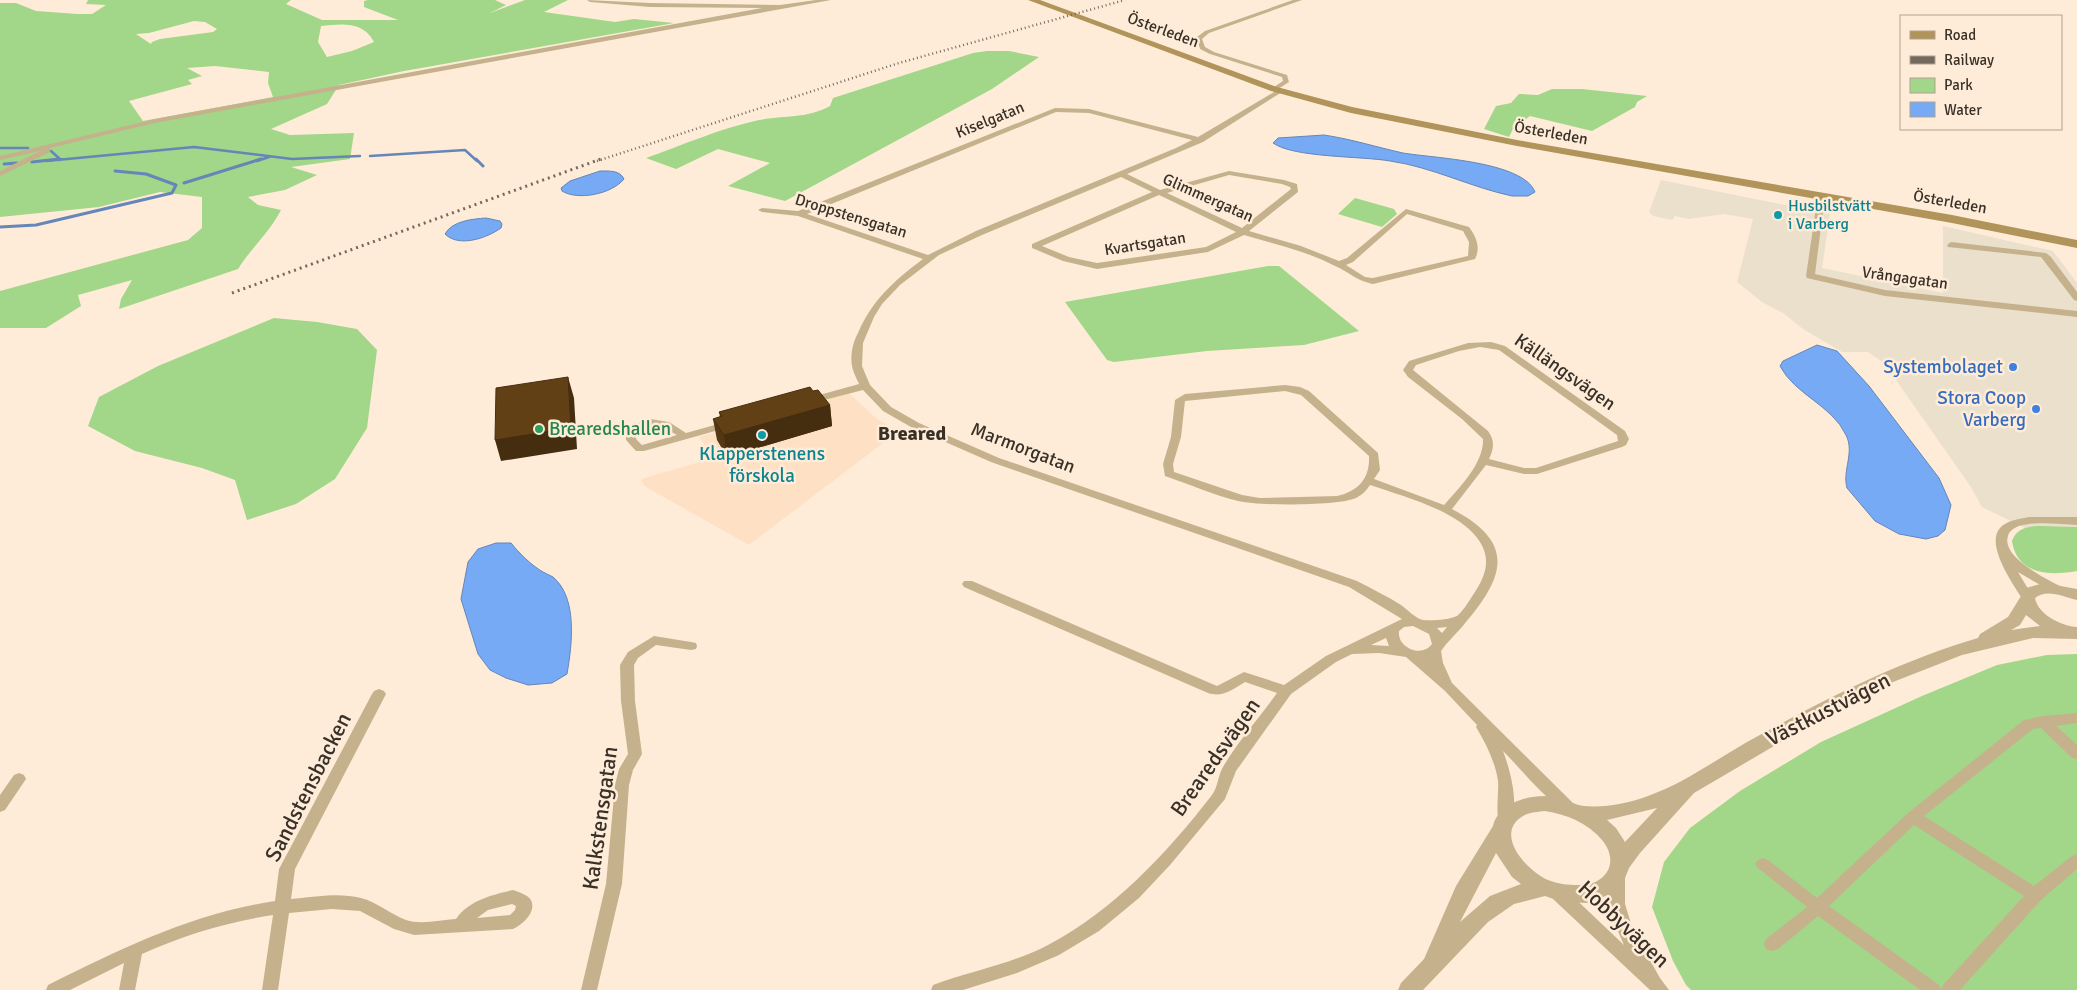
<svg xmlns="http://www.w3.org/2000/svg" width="2077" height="990" font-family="Signika,sans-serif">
	<rect width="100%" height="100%" fill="#feecd9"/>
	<path fill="#eae0cc" d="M 1661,180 L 1830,214 L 1822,268 L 1943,293 L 1943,226 L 2053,251 L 2077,283 L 2077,527 L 2043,526 L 2025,528 L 1982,507 L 1971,487 L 1884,363 L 1868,352 L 1842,352 L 1803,329 L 1783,313 L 1762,302 L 1737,282 L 1753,219 L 1724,214 L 1689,219 L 1675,216 L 1672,220 L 1653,216 L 1649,212 Z"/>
	<path fill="#fee1c4" d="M 849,393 L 877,419 L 899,431 L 749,545 L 644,486 L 641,479 L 713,458 L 699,437 Z"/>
	<path fill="#a2d688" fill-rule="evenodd" d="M 88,0 L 291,0 L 286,4 L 322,20 L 398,20 L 364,7 L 364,1 L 368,0 L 495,0 L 506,5 L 490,13 L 525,0 L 568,0 L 544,12 L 615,22 L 634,19 L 674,23 L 404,71 L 339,85 L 327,104 L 271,129 L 290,135 L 354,133 L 350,159 L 291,167 L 317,175 L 285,190 L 248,197 L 258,205 L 281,210 C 270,232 251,248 238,269 L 119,309 L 121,299 L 132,280 L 78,295 L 81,306 L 46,328 L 0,328 L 0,291 L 188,240 L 202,228 L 202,197 L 160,192 L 99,207 L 0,217 L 0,3 L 16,3 L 36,11 L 78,14 L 92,14 L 106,5 L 86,4 ZM 194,21 L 205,22 L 217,29 L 213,32 L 160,39 L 152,42 L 151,44 L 136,34 L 149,33 ZM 321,26 C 342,24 363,21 374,42 L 352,51 L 327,57 L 318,42 ZM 215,66 L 269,72 L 268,83 L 273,97 L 143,121 L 129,101 L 192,84 L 188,80 L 202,76 L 187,68 Z
		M 987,51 L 1009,51 L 1039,57 L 992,89 L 785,201 L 728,186 L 770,163 L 718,149 L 676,169 L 646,158 C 683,145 721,128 759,120 C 785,115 806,119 830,106 L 833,98 L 973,53 Z
		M 1552,89 L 1582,89 L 1647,96 L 1637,102 L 1635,107 L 1592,131 L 1530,116 L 1513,129 L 1509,137 L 1484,129 L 1496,106 L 1511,103 L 1519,94 L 1538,95 Z
		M 1355,198 L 1394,209 L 1397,214 L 1382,227 L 1338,214 Z
		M 1268,266 L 1279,266 L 1359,331 L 1304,345 L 1207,351 L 1114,362 L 1107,360 L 1065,302 Z
		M 274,318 L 317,322 L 357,329 L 377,350 L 367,428 L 335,479 L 296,504 L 247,520 L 235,480 L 202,468 L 135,451 L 88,426 L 99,397 L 158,366 Z
		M 2043,526 L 2077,527 L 2077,571 C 2050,576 2017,575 2012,541 C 2017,527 2030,526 2043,526 Z
		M 2077,654 L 2077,990 L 1691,990 L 1686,985 L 1673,961 L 1652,907 L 1664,862 L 1690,828 L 1740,791 L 1821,742 L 1922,696 L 1997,665 L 2047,655 Z"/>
	<path fill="#77aaf5" stroke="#6486b8" d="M 1324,135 C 1351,139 1376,147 1403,153 C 1432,158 1523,161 1535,192 L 1528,196 L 1512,196 C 1470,187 1432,167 1390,161 C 1362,156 1294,158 1273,143 L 1278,138 Z
		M 600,171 C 609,171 620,170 624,179 C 612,194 578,201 562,191 L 561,188 L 570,181 Z
		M 486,218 L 500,221 L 502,224 L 501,228 C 487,238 459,248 445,234 C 452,221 472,219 486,218 Z
		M 1817,345 L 1837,351 L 1869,386 L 1939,478 L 1951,505 L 1945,530 L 1938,536 L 1926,539 L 1899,534 L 1875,521 L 1847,488 C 1842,470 1855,453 1846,435 C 1832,405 1795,395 1780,366 L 1783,361 Z
		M 496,543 L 511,543 C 519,553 531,565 543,572 C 546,574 550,575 553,577 C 578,598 572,645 567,674 L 552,683 L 528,685 L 506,678 L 490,670 L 478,654 L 461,599 L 468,562 L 478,549 Z"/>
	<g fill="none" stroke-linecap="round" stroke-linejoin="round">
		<path stroke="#6486b8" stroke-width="2.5" d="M 0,148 L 28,148
			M 51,151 L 61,160
			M 370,156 L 465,150 L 477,161
			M 46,161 L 194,147 L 292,159 L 360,156
			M 257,161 L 269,157"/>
		<path stroke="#6486b8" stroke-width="3" d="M 476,159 L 483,166
			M 32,162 L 59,159
			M 4,164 L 17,163
			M 184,183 L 261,159
			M 0,227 L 36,225 L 172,193 L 176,185 L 146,174 L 115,171"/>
		<path fill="#c5b28d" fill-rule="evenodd" d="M 587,0 L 650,3 L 780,5 L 816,0 L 831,0 L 155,123 L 50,148 L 50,152 L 0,176 L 0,171 L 40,151 L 0,160 L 0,156 L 155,119 L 762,8 L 650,7 L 590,2 Z
			M 1293,0 L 1302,0 L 1209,33 L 1202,39 L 1205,47 L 1214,52 L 1287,75 L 1289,82 L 1278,89 L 1282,90 L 1282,92 L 1203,142 L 1127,174 L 1160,190 L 1229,171 L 1284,180 L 1297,184 L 1298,192 L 1249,231 L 1301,246 L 1339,261 L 1347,258 L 1406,209 L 1469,227 C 1476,236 1481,248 1475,259 L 1373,284 C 1355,280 1351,273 1335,266 C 1307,251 1274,244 1244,235 L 1208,252 L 1097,269 L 1063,261 L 1032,248 L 1032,244 L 1152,192 L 1121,177 L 982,235 L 939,255 L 900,285 L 882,304 L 874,317 L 863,343 L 862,366 L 870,385 L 891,407 L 919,423 L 999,458 L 1357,581 C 1372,589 1387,596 1401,605 C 1407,609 1416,619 1423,620 C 1432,621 1448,620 1457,616 C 1462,612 1468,603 1471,598 C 1487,575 1494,556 1473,533 C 1449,508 1402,496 1370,485 C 1366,491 1362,495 1356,498 C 1338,506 1258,506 1238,501 C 1213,495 1189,484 1165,476 L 1163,464 L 1171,437 L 1175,400 L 1185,394 L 1285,385 L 1300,387 L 1309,391 L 1378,453 L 1380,470 L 1374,479 L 1444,505 C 1459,488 1484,463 1483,439 L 1462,419 L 1408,377 L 1403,370 L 1409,361 L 1468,343 L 1491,342 L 1505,346 L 1625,431 L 1629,439 L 1626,445 L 1622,447 L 1537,474 L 1524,474 L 1486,465 L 1452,509 C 1519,544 1503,579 1462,627 C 1455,635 1447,642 1441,651 L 1443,663 L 1452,683 L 1578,808 L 1576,812 C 1572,813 1569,814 1565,811 C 1544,798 1521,769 1503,751 C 1510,769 1520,806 1510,824 L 1505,826 L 1500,824 C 1495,815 1499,793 1498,781 C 1495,761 1486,744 1476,727 L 1477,725 L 1445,691 L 1406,657 L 1379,653 L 1352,654 L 1336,662 L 1291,694 L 1236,771 L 1225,799 L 1170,865 L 1139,898 L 1099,931 L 1059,955 L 1017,973 L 963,990 L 931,990 L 933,985 C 971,971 1012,964 1048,945 C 1114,910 1167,853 1212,795 C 1218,787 1218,775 1223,767 C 1238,741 1260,717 1277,693 L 1245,682 C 1233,689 1223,698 1208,693 L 964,587 L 962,584 L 964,581 L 972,581 L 1217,686 L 1244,672 L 1284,685 L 1326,656 L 1402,619 L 1349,587 L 991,462 L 911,427 L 883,411 L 863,390 L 809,404 L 805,403 L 804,401 L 805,399 L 859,384 C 857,379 853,372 852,366 C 850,355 853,342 858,333 C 872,300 895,280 923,259 L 798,216 L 762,212 L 758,210 L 762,208 L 798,211 L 1055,108 L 1089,109 L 1198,137 L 1276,91 L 1271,89 L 1283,81 L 1282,77 L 1210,54 L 1200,49 L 1197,37 L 1205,31 ZM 1056,112 L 1089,113 L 1192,140 L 1176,148 L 976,231 L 928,255 L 807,214 ZM 1229,175 L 1282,184 L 1290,187 L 1291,189 L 1242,228 L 1167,193 ZM 1159,195 L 1236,232 L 1206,247 L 1097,263 L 1069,257 L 1042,246 ZM 1407,214 L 1463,231 L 1469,242 L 1468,256 L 1373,278 L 1365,277 L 1346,265 L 1353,262 ZM 1480,347 L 1499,350 L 1617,435 L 1618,441 L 1536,468 L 1524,468 L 1489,459 C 1494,448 1495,441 1488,431 L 1413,370 L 1416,365 L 1459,351 ZM 1285,391 L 1301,395 L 1369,456 C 1370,478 1359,491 1337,496 L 1260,498 L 1242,495 L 1174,472 L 1173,464 L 1181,437 L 1185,401 ZM 1413,626 L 1429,634 L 1432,644 C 1422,658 1397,648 1399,631 L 1404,627 ZM 1447,627 L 1442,633 L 1437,628 ZM 1386,638 L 1389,646 L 1371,645 Z
			M 1818,194 L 1825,196 L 1815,274 L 1885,290 L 2077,311 L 2077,317 L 1885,296 L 1807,278 L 1806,276 Z
			M 1951,242 L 2046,253 L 2051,257 L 2077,292 L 2077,301 L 2074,300 L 2041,257 L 1948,247 L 1947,245 Z
			M 650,419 L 669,422 L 686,433 L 729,421 L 734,424 L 733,426 L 644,451 L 636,451 L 626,440 L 626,433 L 633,425 ZM 646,426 L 662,427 L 677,435 L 642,445 L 636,439 L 636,434 Z
			M 2029,517 L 2077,517 L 2077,525 C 2059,524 2037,521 2019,526 C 2014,528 2009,531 2008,536 C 2001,557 2045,578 2060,586 L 2062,589 L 2056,593 L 2052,592 L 2018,572 L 2033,597 L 2031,600 L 2023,600 C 2013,584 1985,545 2000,528 C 2007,520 2020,519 2029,517 Z
			M 654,636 L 691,642 L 696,643 L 697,646 L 696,649 L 691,650 L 656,645 L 638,658 L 634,665 L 635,701 L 642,754 L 633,770 L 629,785 L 622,884 L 597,990 L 581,990 L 606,884 L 615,785 L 619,769 L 628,754 L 621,701 L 620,665 L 628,652 Z
			M 379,689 L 384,691 L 386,694 L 295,869 L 291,899 C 312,897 339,892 361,898 C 377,902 390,914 406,920 C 420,925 441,920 456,919 C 469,900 492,895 513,890 C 519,892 528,895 531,900 C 537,912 522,925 513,929 L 414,935 L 394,929 L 360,911 L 332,909 L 289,913 L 278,990 L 262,990 L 273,915 C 227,922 184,935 142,954 L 135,990 L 119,990 L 124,963 L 70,990 L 46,990 L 48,985 C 123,948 191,914 275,901 L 279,869 L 372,694 L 374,691 ZM 512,904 L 516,906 L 515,910 L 510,915 L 477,918 L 488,910 Z
			M 2077,713 L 2077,723 L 2056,726 L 2077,745 L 2077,759 L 2072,758 L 2041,728 L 2033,729 L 1924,816 L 2034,886 L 2072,856 L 2077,854 L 2077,869 L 2041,900 L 1960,990 L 1920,990 L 1818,916 L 1778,949 L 1772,951 L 1766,949 L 1764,944 L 1766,939 L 1807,907 L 1758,868 L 1755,864 L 1758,860 L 1763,858 L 1768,860 L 1817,898 L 1908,813 L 2024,720 L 2043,716 ZM 1914,825 L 2024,896 L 1943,985 L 1941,989 L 1939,985 L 1829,906 Z
			M 19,773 L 24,775 L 26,779 L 5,810 L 0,812 L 0,795 L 14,775 Z
			M 1617,871 L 1622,873 L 1625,877 L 1625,904 L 1633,930 L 1660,978 L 1669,990 L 1650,990 L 1553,899 L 1551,894 L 1553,889 L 1559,887 L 1565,889 L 1624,945 C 1615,925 1601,894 1612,873 Z"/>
		<path fill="#c5b28d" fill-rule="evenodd" d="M 2044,583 L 2077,589 L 2077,600 C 2064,597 2047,588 2035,598 C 2038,615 2062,626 2077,627 L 2077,639 L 2033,638 L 1962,655 L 1893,682 L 1827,715 L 1694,793 L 1640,853 L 1629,868 L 1623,883 L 1613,893 L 1588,903 L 1562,902 L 1545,896 L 1514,904 L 1488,922 L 1423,990 L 1398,990 L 1401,983 L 1424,959 L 1456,886 L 1493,826 C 1499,801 1534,793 1556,797 C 1565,799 1575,805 1584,806 C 1605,808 1629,803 1648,796 C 1684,783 1714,761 1747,742 C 1822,701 1896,662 1978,638 L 1980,634 L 2008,617 L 2026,588 ZM 2026,615 L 2040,626 L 2011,630 L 2020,625 ZM 1657,808 L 1625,842 L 1616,828 L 1607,820 ZM 1545,811 C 1566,814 1588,823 1602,840 C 1621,863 1605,886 1578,885 C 1567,885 1558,884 1548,880 C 1527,871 1493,834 1523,816 C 1529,812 1538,812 1545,811 ZM 1496,853 L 1512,877 L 1521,884 L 1490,896 L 1460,922 Z"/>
		<path fill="#b0945a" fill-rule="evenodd" d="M 1028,0 L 1040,0 L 1277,87 L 1352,107 L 1517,140 L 1952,215 L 2077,240 L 2077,248 L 1952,223 L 1517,146 L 1351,113 L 1271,91 Z"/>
		<path stroke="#74695d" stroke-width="2.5" stroke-dasharray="1 3" stroke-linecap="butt" d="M 597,161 L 899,63 L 1125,0"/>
		<path stroke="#74695d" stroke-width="3" stroke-dasharray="2 4" stroke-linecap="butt" d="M 232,293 L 601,159"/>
	</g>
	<path fill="#543713" d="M 813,391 L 830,405 L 832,426 L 727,457 L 717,440 L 713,419 L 720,417 L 719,412 Z"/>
	<path fill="#452d0f" d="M 568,377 L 574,398 L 577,449 L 501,461 L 495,440 Z
		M 830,405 L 832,426 L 727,457 L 724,435 Z"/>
	<path fill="#624016" stroke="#452d0f" d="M 568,377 L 571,428 L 495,440 L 496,388 Z
		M 810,387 L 813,391 L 818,390 L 830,405 L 724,435 L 713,419 L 722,416 L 719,412 Z"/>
	<g fill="#0f9aa8" stroke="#feecd9" stroke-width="2">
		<circle cx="1778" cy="215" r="5"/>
		<circle cx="762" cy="435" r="5"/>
	</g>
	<g fill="#3f7fe0" stroke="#feecd9" stroke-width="2">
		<circle cx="2013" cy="367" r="5"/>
		<circle cx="2036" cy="409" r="5"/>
	</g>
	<circle fill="#2e9e5b" stroke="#feecd9" stroke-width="2" cx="539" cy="429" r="5"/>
	<g text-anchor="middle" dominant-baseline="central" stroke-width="5" stroke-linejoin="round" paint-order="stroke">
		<g font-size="16" fill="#393128" stroke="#feecd9">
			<text transform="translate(1163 30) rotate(20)">Österleden</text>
			<text transform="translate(990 120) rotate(-22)">Kiselgatan</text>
			<text transform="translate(1551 133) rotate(10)">Österleden</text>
			<text transform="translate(1208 198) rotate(24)">Glimmergatan</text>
			<text transform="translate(1950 202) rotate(10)">Österleden</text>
			<text transform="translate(851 216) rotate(17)">Droppstensgatan</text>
			<text transform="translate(1145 244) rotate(-9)">Kvartsgatan</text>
			<text transform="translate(1905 278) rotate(8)">Vrångagatan</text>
		</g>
		<g font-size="16" fill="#0d838f" stroke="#feecd9" text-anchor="start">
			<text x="1788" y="206">Husbilstvätt<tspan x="1788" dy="18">i Varberg</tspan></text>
		</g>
		<g font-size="19" fill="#366cbe" stroke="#feecd9" text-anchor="end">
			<text x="2003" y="367">Systembolaget</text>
			<text x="2026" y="398">Stora Coop<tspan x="2026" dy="22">Varberg</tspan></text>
		</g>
		<g font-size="19" fill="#393128" stroke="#feecd9">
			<text transform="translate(1565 372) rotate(35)">Källängsvägen</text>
			<text transform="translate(1023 448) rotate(21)">Marmorgatan</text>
		</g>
		<g font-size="19" fill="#27864d" stroke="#feecd9" text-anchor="start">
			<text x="549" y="429">Brearedshallen</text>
		</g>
		<g font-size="19" fill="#0d838f" stroke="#feecd9">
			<text x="762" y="454">Klapperstenens<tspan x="762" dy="22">förskola</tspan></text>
		</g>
		<g font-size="20" font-weight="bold" fill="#393128" stroke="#feecd9">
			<text x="912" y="433">Breared</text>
		</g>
		<g font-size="22" fill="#393128" stroke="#feecd9">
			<text transform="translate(1828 709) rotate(-27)">Västkustvägen</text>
			<text transform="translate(1215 757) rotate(-55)">Brearedsvägen</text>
			<text transform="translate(308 787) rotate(-63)">Sandstensbacken</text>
			<text transform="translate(600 818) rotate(-82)">Kalkstensgatan</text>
			<text transform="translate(1624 924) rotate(43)">Hobbyvägen</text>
		</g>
	</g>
	<rect x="1900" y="15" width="162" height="115" fill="#feecd9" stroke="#afa192"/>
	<rect x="1910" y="31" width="25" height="8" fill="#b0945a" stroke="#afa192"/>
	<text x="1944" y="40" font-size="15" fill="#393128">Road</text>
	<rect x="1910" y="56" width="25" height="8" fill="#74695d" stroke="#afa192"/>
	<text x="1944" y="65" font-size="15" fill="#393128">Railway</text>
	<rect x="1910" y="78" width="25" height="15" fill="#a2d688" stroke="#afa192"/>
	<text x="1944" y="90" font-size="15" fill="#393128">Park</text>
	<rect x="1910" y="102" width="25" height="15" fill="#77aaf5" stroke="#afa192"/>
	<text x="1944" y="115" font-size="15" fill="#393128">Water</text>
</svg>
